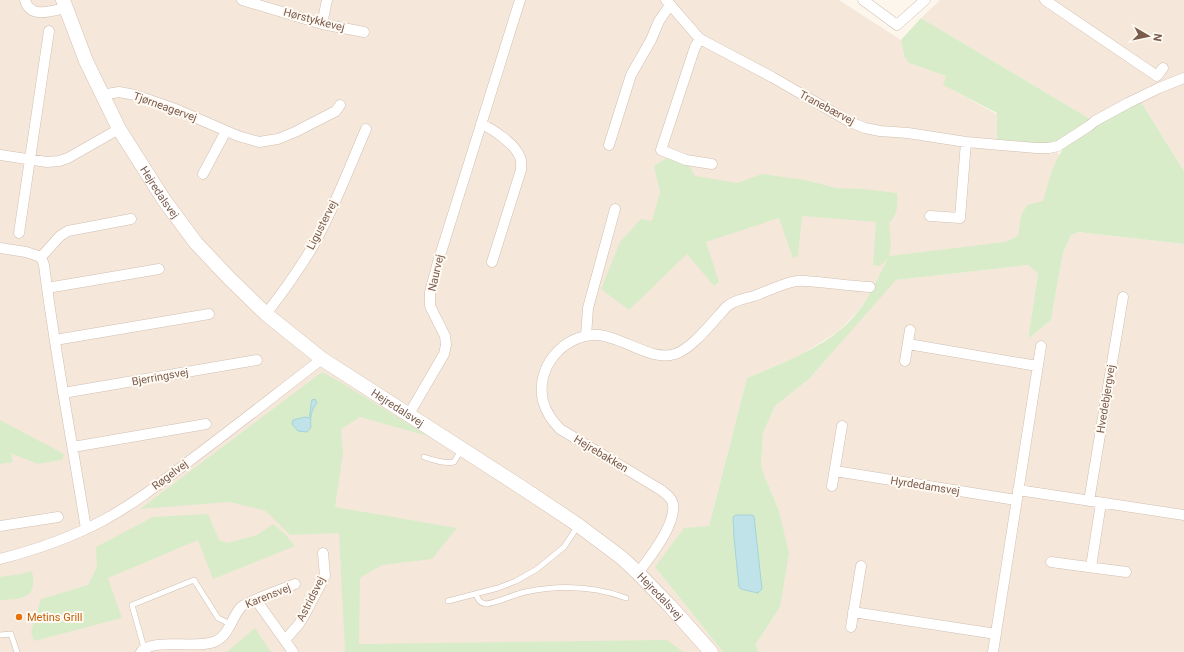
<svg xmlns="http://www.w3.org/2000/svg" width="1184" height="652" font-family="Roboto,sans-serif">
	<rect width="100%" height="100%" fill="#fdf6ec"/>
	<path fill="#f5e8da" d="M 0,0 L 839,0 L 901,40 L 904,56 L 909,63 L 946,76 L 944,85 L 1049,143 L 1059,154 L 1058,203 L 1021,250 L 889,256 L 871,291 L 859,310 L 839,331 L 799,356 L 747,378 L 709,526 L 655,567 L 723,652 L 0,652 Z
		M 940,0 L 1184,0 L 1184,171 L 1141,102 L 1093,121 L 921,18 Z
		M 1078,232 L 1184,244 L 1184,652 L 758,652 L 756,644 L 780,607 L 779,511 L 761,467 L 763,433 L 775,406 L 810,378 L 895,280 L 1028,265 L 1038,272 L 1028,339 L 1051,320 L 1063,253 L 1071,235 Z"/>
	<path fill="#d8ecc9" d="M 921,18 L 1090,119 L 1059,142 L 1035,144 L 997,139 L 997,113 L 943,85 L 946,76 L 909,63 L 904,56 L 901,40 Z
		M 1141,102 L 1184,171 L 1184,244 L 1078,232 L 1071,235 L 1063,253 L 1051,320 L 1028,339 L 1038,273 L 1028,265 L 896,280 L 809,379 L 775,406 L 763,433 L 761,467 L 779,511 L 789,553 L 780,607 L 756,644 L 758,652 L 723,652 L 655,567 L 684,528 L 709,526 L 747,378 C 785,362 835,344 860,309 C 871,293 879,275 888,258 L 880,266 L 873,265 L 876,222 L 802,216 L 798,256 L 793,258 L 779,218 L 706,242 L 719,282 L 714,286 L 687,254 L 629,310 L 601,289 L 620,242 L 641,219 L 652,221 L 660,192 L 654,166 L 668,157 L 687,162 L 695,176 L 737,183 L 762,174 L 805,180 L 836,188 L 863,189 L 897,193 C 898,204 898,215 889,223 L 891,244 L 889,256 L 1005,242 L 1018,236 L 1021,216 L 1027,205 L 1043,201 C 1049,182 1054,154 1070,143 C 1080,135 1087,137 1095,125 Z
		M 322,372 L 337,380 L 428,436 L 360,417 L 341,429 L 343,453 L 335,507 L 457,528 L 432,559 L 382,565 L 360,578 L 359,644 L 667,640 L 683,652 L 345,652 L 339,533 L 290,535 L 266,511 L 230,502 L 140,509 Z
		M 0,420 L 64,454 L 62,460 L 37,464 L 11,453 L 13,462 L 0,464 Z
		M 208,514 L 219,540 L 227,543 L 257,535 L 273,524 L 284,533 L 295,546 L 213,579 L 198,540 L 108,578 L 122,618 L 34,641 L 31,632 L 41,599 L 88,585 L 97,567 L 96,547 L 153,517 Z
		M 32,571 C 38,599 22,599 0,600 L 0,577 C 11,575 21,575 32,571 Z
		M 255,628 L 271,652 L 227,652 Z"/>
	<path fill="#bfe3e8" stroke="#a5d3da" d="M 315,399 L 317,403 C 311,409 310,419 311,427 L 307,432 L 298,431 L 292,424 L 293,420 L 305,417 L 309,418 C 311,411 310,406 312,400 Z
		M 736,515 L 752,515 L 754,516 L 762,589 L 758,593 L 741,589 L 739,587 L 734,538 L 733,517 Z"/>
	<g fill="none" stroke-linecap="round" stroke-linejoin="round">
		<g stroke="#d1beb0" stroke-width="6">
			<path id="lane" d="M 424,457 C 433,460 444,464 454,462 L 461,450
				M 476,594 C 478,600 480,603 486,604 C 500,602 512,595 525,592 C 559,585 594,586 626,598
				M 448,601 L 498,588 L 516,581 L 537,569 L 564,547 L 578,526
				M 0,635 L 11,634 L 17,652
				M 144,648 L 132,605 L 194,580 L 218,618 L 230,624"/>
		</g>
		<g stroke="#d1beb0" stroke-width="11">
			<path id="street" d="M 25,0 C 30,19 51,11 65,8
				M 242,0 L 322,24 L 364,32
				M 666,0 L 700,39 L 772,77 L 850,122 L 865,128 L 880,131 L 908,133 L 966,142 L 1036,148 L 1049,148 L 1058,146 L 1089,126 L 1095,121 L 1128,103 L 1159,88 L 1184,78
				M 863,0 L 897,25 L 925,0
				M 1045,0 L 1157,76 L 1163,68
				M 322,24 L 327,0
				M 700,39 L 695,47 L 661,150 L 686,160 L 712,164
				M 101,95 L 119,92 L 135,95 L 178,110 L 238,136 L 259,142 L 278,139 L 295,132 L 336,111 L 340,105
				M 481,124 C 493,129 515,144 520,157 C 522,161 521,165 521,170 L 492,262
				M 609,145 L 631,75 L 651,40 L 659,21 L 670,5
				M 0,155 L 47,162 L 59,161 L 68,158 L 119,129
				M 203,174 L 226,131
				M 930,216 L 960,218 L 966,142
				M 19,233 L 49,31
				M 0,248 L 26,252 L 41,257
				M 47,288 L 159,269
				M 266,314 C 283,292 299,270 313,246 C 334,209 349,168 366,129
				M 586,336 L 588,308 L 615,209
				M 55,340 L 209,314
				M 908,344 L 1037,366
				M 905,361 L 910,330
				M 63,393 L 257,360
				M 409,414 L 444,354 L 446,345 L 445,336 L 430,306 L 430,292 L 438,262 L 520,0
				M 73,447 L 206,424
				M 835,471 L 1016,500
				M 832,486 L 842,426
				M 1018,490 L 1184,515
				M 1089,501 L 1123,297
				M 0,526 L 58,517
				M 86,529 C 72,441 55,353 44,265 L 41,257 L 60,236 L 68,231 L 131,219
				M 0,559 C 35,550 70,538 102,521 C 134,504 163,481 192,459 C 236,426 279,392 322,359
				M 1051,562 L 1126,572
				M 1091,567 L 1101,503
				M 638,573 C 650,557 676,525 673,504 C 672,498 666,494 661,490 L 560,429 C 552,421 546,412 543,401 C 535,368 563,334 597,335 C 622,336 651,362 675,354 C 691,349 709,326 720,314 C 723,311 725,307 729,305 C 735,300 747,298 754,296 C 766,292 786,282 797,281 C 804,280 812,282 818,282 C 836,284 853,286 870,287
				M 256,600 L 293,652
				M 853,612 L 996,634
				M 851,627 L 861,566
				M 285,640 L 299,624 L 305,614 L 325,576 L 323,553
				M 141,652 C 153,637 198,650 216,641 C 229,635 232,617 241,607 C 245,602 286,588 295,584
				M 993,652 L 1041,346"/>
		</g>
		<g stroke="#d6c0b0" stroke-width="15">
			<g id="secondary">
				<path id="s1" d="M 63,0 L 86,61 L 119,129 L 164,200 L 196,243 L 229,278 L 266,314 L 322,359 L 521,487 L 578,525 L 622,558 L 638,573 L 670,606 L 711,652"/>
			</g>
		</g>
		<use href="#lane" stroke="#fff" stroke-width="5"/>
		<use href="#street" stroke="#fff" stroke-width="10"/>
		<use href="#secondary" stroke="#fff" stroke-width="14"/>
	</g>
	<circle fill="#e8710a" stroke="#fffaf3" stroke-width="1.5" cx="19" cy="617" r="4"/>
	<g text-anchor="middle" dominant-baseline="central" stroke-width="4" stroke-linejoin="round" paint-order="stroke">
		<g font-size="11" fill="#7a5c4d" stroke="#fffaf3">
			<text transform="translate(314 20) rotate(15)">Hørstykkevej</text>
			<text transform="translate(165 107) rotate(20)">Tjørneagervej</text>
			<text transform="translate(827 108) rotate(28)">Tranebærvej</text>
			<text stroke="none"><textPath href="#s1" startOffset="216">Hejredalsvej</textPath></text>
			<text transform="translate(322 225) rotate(-63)">Ligustervej</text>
			<text transform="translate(436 273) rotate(-77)">Naurvej</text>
			<text transform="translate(160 377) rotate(-10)">Bjerringsvej</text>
			<text transform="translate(1106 399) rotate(-81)">Hvedebjergvej</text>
			<text stroke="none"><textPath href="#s1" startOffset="540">Hejredalsvej</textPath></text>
			<text transform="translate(601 454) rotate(31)">Hejrebakken</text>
			<text transform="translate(170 475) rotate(-37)">Røgelvej</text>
			<text transform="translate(925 486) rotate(9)">Hyrdedamsvej</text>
			<text transform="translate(268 596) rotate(-22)">Karensvej</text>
			<text stroke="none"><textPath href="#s1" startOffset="864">Hejredalsvej</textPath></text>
			<text transform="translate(311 599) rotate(-63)">Astridsvej</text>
		</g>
		<g font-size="11" fill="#c56008" stroke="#fffaf3" text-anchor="start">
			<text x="27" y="617">Metins Grill</text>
		</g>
	</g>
	<g transform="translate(1148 36) rotate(99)" stroke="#fffaf3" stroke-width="3" paint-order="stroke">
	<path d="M0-3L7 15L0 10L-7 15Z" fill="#7a5c4d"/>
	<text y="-6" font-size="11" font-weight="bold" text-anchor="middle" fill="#7a5c4d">N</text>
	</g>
</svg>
